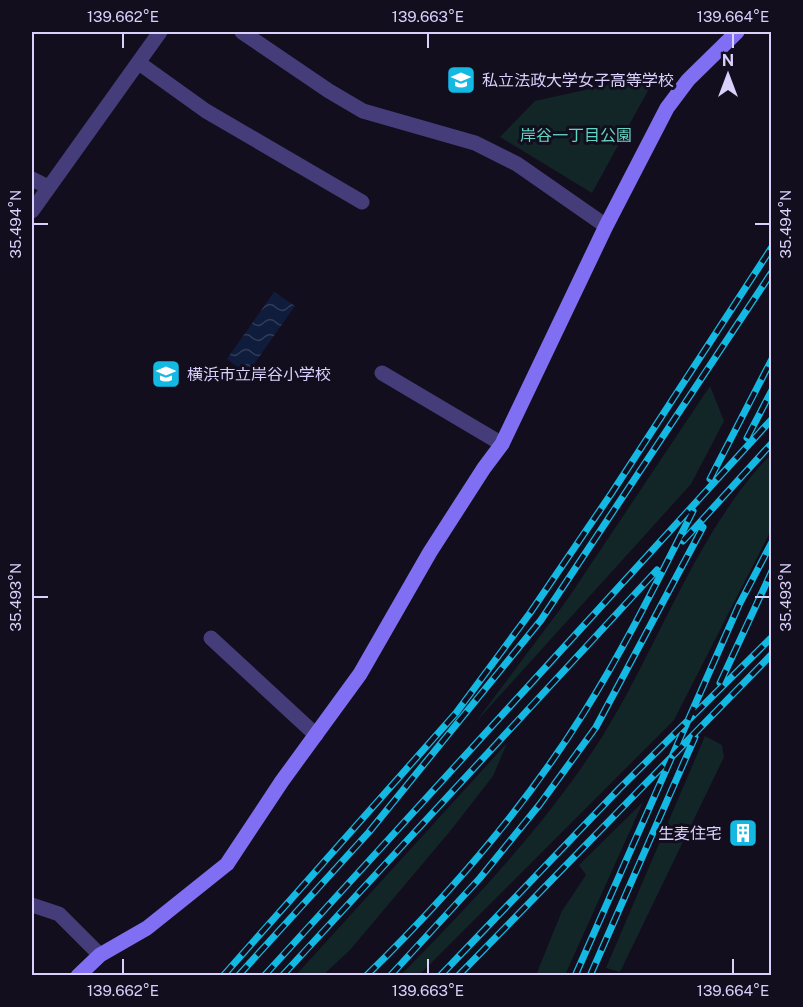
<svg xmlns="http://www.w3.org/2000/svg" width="803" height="1007" font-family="'Public Sans','Noto Sans JP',sans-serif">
	<defs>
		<pattern id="water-waves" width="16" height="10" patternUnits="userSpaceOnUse" patternTransform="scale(1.5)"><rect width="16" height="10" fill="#0f1c3c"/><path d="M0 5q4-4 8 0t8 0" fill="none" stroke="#313c59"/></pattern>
	</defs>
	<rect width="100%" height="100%" fill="#130e1e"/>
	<path fill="#122628" d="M 657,74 L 592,193 L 500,137 L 535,101 Z
		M 710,386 L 724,421 L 691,484 L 475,723 L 567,600 Z
		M 771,454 L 771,530 L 674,720 L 419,975 L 401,975 C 473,901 546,825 602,737 C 660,644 695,534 771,454 Z
		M 705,736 L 722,745 L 724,757 L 620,972 L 606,968 Z
		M 507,743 L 493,776 L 451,830 L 350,950 L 323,975 L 296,975 Z
		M 643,802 L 565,975 L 536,975 L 562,911 L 586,875 L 579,865 Z"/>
	<path fill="url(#water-waves)" d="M 274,292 L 295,306 L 247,374 L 227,359 Z"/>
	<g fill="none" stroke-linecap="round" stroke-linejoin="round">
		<path stroke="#453d79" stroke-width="15" d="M 242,32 L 329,91 L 363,111 L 475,143 L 517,164 L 606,226
			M 139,63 L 206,111 L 362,202
			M 32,179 L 48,187
			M 32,211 L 160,32
			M 382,373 L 502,444
			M 211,638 L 316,735
			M 32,905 L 59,914 L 100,955"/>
		<path stroke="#806ff2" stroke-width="15" d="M 78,976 L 100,955 L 147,928 L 227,864 L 282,781 L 360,674 L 430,552 L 484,468 L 502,444 L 606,226 L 667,108 L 688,80 L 737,32"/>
		<g stroke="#14b9e3" stroke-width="7">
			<path id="rail" d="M 747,438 L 772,390
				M 710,479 L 772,359
				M 683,541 L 772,443
				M 720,683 L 772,571
				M 223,976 L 456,713 L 530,613 L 611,494 L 772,247
				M 238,976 L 369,832 L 541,620 L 772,272
				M 264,976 L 772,419
				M 282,976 L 657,570
				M 366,976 C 447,897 523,810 583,714 C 624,649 658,580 693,511
				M 390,976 L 480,878 L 540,804 L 596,727 L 703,527
				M 440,976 L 619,789 L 772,637
				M 458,976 L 772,654
				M 575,976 L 739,605 L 772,542
				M 590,976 L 695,737"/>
		</g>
		<use href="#rail" stroke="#130e1e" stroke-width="4.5" stroke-dasharray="14" stroke-linecap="butt"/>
	</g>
	<path fill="none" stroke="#d9d0fb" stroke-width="2" d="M 123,33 L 123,48M 428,33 L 428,48M 733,33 L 733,48M 33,224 L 48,224M 755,224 L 770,224M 33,597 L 48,597M 755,597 L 770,597M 123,959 L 123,974M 428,959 L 428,974M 733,959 L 733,974"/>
	<defs>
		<g id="school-square" transform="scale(1.5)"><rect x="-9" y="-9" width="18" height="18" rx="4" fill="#14b9e3" stroke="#130e1e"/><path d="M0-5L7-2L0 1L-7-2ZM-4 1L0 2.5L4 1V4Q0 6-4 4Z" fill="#fff"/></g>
		<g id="building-square" transform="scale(1.5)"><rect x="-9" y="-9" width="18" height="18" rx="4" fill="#14b9e3" stroke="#130e1e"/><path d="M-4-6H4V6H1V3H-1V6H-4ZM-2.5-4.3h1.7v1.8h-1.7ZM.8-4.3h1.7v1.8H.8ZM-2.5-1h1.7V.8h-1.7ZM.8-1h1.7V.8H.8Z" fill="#fff"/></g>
	</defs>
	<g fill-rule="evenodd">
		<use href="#school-square" x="461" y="80"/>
		<use href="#school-square" x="166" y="374"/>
		<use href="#building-square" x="743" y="833"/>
	</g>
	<g text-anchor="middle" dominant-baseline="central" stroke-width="6" stroke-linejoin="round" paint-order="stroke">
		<g font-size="16" fill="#d9d0fb" stroke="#130e1e" text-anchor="start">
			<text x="482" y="80">私立法政大学女子高等学校</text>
			<text x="187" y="374">横浜市立岸谷小学校</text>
			<text x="722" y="833" text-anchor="end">生麦住宅</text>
		</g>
		<g font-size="16" fill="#63d4c3" stroke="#130e1e">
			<text x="576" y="135">岸谷一丁目公園</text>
		</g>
	</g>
	<rect width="803" height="1007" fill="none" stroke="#130e1e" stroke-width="66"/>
	<g transform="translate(728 75)" stroke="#130e1e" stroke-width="4.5" paint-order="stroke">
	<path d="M0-4.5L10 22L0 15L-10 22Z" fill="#d9d0fb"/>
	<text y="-9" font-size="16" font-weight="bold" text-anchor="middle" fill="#d9d0fb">N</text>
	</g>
	<rect x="33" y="33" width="737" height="941" fill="none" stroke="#d9d0fb" stroke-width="2"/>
	<g font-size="15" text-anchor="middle" fill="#d9d0fb">
		<text x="123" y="22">139.662°E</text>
		<text x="428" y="22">139.663°E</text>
		<text x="733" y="22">139.664°E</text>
		<text transform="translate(16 224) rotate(-90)" y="5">35.494°N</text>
		<text transform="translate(786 224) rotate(-90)" y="5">35.494°N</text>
		<text transform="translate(16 597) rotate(-90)" y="5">35.493°N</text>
		<text transform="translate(786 597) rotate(-90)" y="5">35.493°N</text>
		<text x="123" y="996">139.662°E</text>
		<text x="428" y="996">139.663°E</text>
		<text x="733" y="996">139.664°E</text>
	</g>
</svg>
